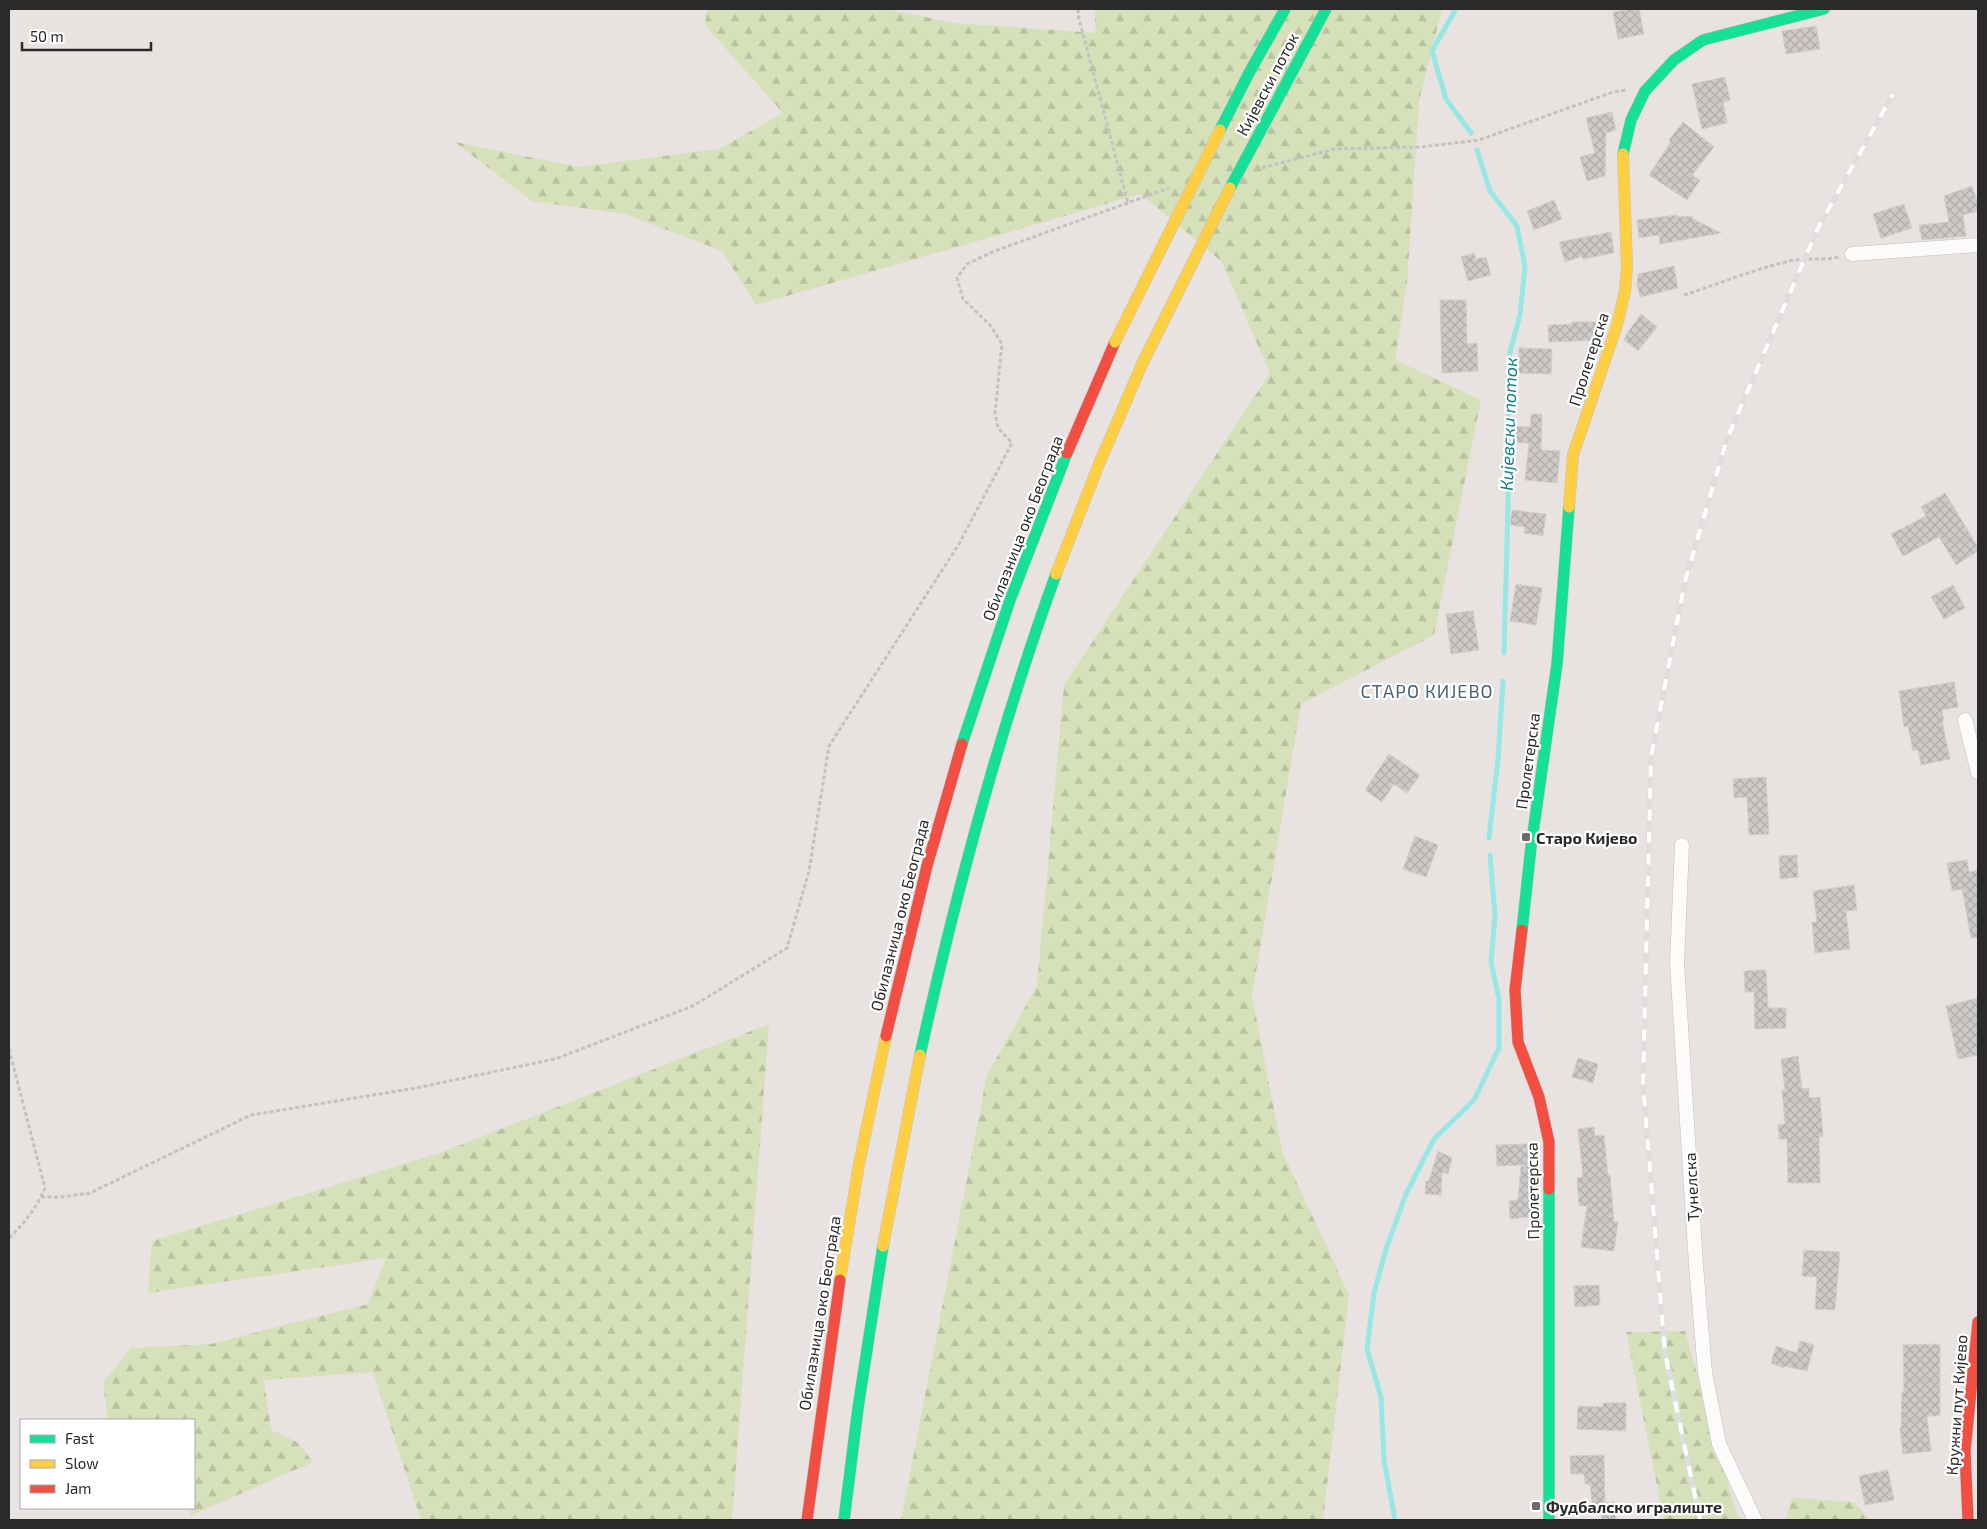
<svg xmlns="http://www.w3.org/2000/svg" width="1987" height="1529" font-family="'Exo 2',sans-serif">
	<defs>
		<pattern id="forest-firs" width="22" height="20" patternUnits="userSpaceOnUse" patternTransform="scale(1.25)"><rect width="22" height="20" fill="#d6e1ba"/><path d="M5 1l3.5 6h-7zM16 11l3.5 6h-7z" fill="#b8c1a0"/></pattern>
		<pattern id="building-cross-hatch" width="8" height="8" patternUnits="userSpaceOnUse" patternTransform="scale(1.25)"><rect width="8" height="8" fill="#cdc9c7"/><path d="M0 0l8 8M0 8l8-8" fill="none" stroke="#b0adab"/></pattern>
	</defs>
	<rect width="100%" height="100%" fill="#e8e2e0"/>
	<path fill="url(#forest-firs)" d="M 707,9 L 884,9 L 956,23 L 1096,33 L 1094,9 L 1442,9 L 1419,101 L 1407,283 L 1395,360 L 1481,400 L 1434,635 L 1301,704 L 1252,996 L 1282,1151 L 1349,1295 L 1323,1520 L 901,1520 L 987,1075 L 1037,986 L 1064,685 L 1270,373 L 1222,262 L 1141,194 L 756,305 L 722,251 L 625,214 L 532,201 L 455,142 L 578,167 L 719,149 L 783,113 L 705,25 Z
		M 769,1024 L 732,1520 L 421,1520 L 373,1372 L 264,1380 L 271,1430 L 297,1442 L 313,1462 L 190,1516 L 191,1508 L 194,1508 L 194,1492 L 197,1471 L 194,1458 L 194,1420 L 108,1420 L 103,1383 L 131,1348 L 211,1344 L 368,1304 L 386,1258 L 148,1293 L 152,1241 L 440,1153 Z
		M 1685,1331 L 1736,1512 L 1742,1520 L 1664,1520 L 1626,1332 Z
		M 1792,1498 L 1853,1502 L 1871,1520 L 1786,1520 Z"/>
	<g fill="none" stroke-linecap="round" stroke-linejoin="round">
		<path stroke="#97e8e4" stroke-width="5" d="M 1456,9 L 1432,51 L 1446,99 L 1471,133
			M 1477,150 L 1490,191 L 1517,226 L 1525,267 L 1520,315 L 1509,356 L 1508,507 L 1504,653
			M 1489,838 L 1498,759 L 1503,681
			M 1395,1520 L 1384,1460 L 1381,1397 L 1367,1349 L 1374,1293 L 1386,1249 L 1406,1194 L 1434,1139 L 1474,1100 L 1499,1048 L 1499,999 L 1491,962 L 1495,916 L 1490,855"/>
	</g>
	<path fill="url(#building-cross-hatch)" stroke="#d3cecc" d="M 1633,9 L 1639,9 L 1644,34 L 1618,39 L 1613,12 Z
		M 1816,26 L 1820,49 L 1786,54 L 1782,31 Z
		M 1725,77 L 1730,100 L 1723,102 L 1727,123 L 1702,129 L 1692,84 Z
		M 1612,112 L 1616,130 L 1606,133 L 1605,176 L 1587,181 L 1580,157 L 1595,153 L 1586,118 Z
		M 1683,122 L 1714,147 L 1692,175 L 1700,180 L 1687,200 L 1649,175 L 1671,142 L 1669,140 Z
		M 1972,186 L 1978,204 L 1978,211 L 1963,215 L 1966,236 L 1922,240 L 1919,225 L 1949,222 L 1944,196 Z
		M 1554,200 L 1562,219 L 1534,230 L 1527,211 Z
		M 1904,204 L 1912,228 L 1881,238 L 1873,214 Z
		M 1677,215 L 1676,217 L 1692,216 L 1693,219 L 1721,233 L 1660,244 L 1659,235 L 1639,238 L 1637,220 Z
		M 1611,232 L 1614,253 L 1583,259 L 1582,256 L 1565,262 L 1559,242 Z
		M 1474,253 L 1476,259 L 1486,257 L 1491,275 L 1468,281 L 1461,257 Z
		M 1674,266 L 1678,288 L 1640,297 L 1637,284 L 1638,274 Z
		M 1440,300 L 1466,300 L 1467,344 L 1477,343 L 1478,371 L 1442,373 Z
		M 1641,314 L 1657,327 L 1638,351 L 1624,340 L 1626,335 Z
		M 1572,322 L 1598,322 L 1598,340 L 1549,342 L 1548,325 L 1572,324 Z
		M 1519,348 L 1552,349 L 1551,374 L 1518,373 Z
		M 1531,414 L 1542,414 L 1541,450 L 1560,451 L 1557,483 L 1525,480 L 1529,443 L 1511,442 L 1512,426 L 1530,427 Z
		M 1945,493 L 1978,547 L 1978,551 L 1956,565 L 1939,537 L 1903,556 L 1891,534 L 1926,516 L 1921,507 Z
		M 1512,510 L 1546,514 L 1543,536 L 1524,533 L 1525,527 L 1510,525 Z
		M 1516,584 L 1542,588 L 1536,625 L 1510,621 Z
		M 1953,585 L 1965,608 L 1944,619 L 1931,597 Z
		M 1473,611 L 1479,650 L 1451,654 L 1446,614 Z
		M 1954,682 L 1958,707 L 1942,710 L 1944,721 L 1942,721 L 1950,759 L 1921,765 L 1918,750 L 1913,751 L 1908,726 L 1904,727 L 1899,691 Z
		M 1389,754 L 1420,775 L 1407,793 L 1394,784 L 1382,802 L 1365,790 Z
		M 1766,777 L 1769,834 L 1749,835 L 1747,797 L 1734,798 L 1733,779 Z
		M 1415,836 L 1438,845 L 1426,877 L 1403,869 Z
		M 1797,855 L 1798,877 L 1780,879 L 1779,856 Z
		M 1967,860 L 1969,872 L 1978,870 L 1978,937 L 1971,938 L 1962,889 L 1952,891 L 1947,863 Z
		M 1854,885 L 1857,910 L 1846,911 L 1850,949 L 1815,953 L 1812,922 L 1817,922 L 1813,891 Z
		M 1766,970 L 1768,1008 L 1786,1008 L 1786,1028 L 1755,1029 L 1754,992 L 1745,992 L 1744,971 Z
		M 1978,998 L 1978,1055 L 1958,1059 L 1946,1006 Z
		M 1798,1056 L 1802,1089 L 1809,1088 L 1809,1098 L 1820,1097 L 1823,1136 L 1819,1137 L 1820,1183 L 1788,1183 L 1787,1139 L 1779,1139 L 1778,1125 L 1785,1124 L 1782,1090 L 1785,1090 L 1781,1059 Z
		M 1578,1058 L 1598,1064 L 1593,1083 L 1572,1077 Z
		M 1594,1127 L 1595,1136 L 1604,1135 L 1608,1175 L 1610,1175 L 1614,1222 L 1618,1222 L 1614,1251 L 1581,1247 L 1587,1206 L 1579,1206 L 1577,1178 L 1583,1177 L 1578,1129 Z
		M 1528,1144 L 1528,1165 L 1497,1166 L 1496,1145 Z
		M 1438,1151 L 1452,1158 L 1448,1174 L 1442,1172 L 1441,1195 L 1425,1194 L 1426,1181 L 1429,1181 Z
		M 1521,1166 L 1538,1166 L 1538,1216 L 1510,1219 L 1509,1201 L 1518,1200 Z
		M 1804,1250 L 1840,1252 L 1835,1310 L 1815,1309 L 1817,1277 L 1802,1276 Z
		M 1599,1285 L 1600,1305 L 1575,1307 L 1574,1286 Z
		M 1800,1341 L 1814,1345 L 1807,1371 L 1784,1366 L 1784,1368 L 1771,1363 L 1776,1346 L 1797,1353 Z
		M 1940,1344 L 1940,1416 L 1927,1416 L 1931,1451 L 1903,1454 L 1900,1428 L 1901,1428 L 1902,1392 L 1904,1392 L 1903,1345 Z
		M 1603,1403 L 1626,1403 L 1626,1431 L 1577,1429 L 1578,1406 L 1603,1407 Z
		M 1604,1455 L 1605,1503 L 1614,1502 L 1616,1520 L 1602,1520 L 1601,1512 L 1593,1513 L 1590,1484 L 1585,1484 L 1584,1474 L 1571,1474 L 1570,1456 Z
		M 1888,1470 L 1894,1500 L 1865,1505 L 1859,1476 Z"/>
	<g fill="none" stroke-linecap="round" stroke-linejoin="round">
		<g stroke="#c2c1c1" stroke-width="15">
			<path id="street" d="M 1852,254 L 1978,245
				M 1965,720 L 1978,772
				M 1682,845 L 1677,963 L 1696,1265 L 1705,1372 L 1719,1444 L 1755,1520"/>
		</g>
		<g stroke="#c2c1c1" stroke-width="12">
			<path id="fast" d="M 1623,154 L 1631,120 L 1645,91 L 1674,60 L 1703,40 L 1824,9
				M 962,744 L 1010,600 L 1067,453
				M 1522,930 L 1531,847 L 1557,664 L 1569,507
				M 920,1055 C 956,892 999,731 1056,574
				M 1549,1189 L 1549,1520
				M 844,1520 L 858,1408 L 883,1246"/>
		</g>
		<g stroke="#c2c1c1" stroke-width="12">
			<path id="slow" d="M 1569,507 L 1573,455 L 1617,325 L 1625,291 L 1627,268 L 1623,154
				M 1056,574 L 1099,464 L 1143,362
				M 883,1246 L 920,1055
				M 840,1280 L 859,1164 L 886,1036"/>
		</g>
		<g stroke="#c2c1c1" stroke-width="12">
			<path id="jam" d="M 1067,453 L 1115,342
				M 1522,930 L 1515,990 L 1518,1042 L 1539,1097 L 1549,1142 L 1549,1189
				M 886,1036 L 927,866 L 962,744
				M 807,1520 L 840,1280
				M 1968,1520 L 1965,1451 L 1978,1322"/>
		</g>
		<path stroke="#c3c2c2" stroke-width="3" stroke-dasharray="4 2.5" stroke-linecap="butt" d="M 1078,9 L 1079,19 L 1128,203
			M 1262,168 L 1334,149 L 1421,147 L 1479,140 L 1613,92 L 1627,90
			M 1684,295 C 1719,284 1754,269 1790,261 C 1807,257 1823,261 1839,257
			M 9,1049 L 45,1188 C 37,1207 24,1224 9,1238
			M 41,1197 L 61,1197 L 90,1193 L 251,1115 L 416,1088 L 555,1059 L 693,1006 L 787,948 L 809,871 L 829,746 L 959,544 L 1012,443 L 998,428 L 995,413 L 1002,344 L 990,325 L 963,299 L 957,278 L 967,264 L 992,252 L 1169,188"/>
		<use href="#street" stroke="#fcfbfa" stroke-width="14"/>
		<use href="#fast" stroke="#16e098" stroke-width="11"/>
		<use href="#slow" stroke="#ffcf43" stroke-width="11"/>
		<use href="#jam" stroke="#f24e42" stroke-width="11"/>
		<g stroke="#dedede" stroke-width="5.5">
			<path id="rail" d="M 1700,1520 L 1665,1353 L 1643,1084 L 1651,757 L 1685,581 L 1727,439 L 1818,228 L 1893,94"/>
		</g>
		<use href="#rail" stroke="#fff" stroke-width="4" stroke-dasharray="11" stroke-linecap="butt"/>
		<g stroke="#c0bebd" stroke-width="12" stroke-linecap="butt">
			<path id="fast-bridge" d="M 1220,130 L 1249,73 L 1285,9
				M 1230,188 L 1326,9"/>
		</g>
		<g stroke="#c0bebd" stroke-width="12" stroke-linecap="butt">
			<path id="slow-bridge" d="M 1115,342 L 1220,130
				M 1143,362 L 1230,188"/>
		</g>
		<use href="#fast-bridge" stroke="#16e098" stroke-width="11"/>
		<use href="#slow-bridge" stroke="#ffcf43" stroke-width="11"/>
	</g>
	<g fill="#6c6a6a" stroke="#fff" stroke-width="2">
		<rect x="1521" y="832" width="10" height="10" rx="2.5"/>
		<rect x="1531" y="1501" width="10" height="10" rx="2.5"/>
	</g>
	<g text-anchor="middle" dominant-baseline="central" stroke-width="4.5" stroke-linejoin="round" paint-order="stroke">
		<g font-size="16" fill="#2a2a2a" stroke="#fff">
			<text transform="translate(1267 84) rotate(-62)">Кијевски поток</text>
			<text transform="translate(1588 359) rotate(-72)">Пролетерска</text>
			<text transform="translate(1022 528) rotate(-69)">Обилазница око Београда</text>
			<text transform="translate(1527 761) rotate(-82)">Пролетерска</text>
			<text transform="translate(899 915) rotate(-76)">Обилазница око Београда</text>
			<text transform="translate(1691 1187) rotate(-93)">Тунелска</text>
			<text transform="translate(1532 1191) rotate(-91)">Пролетерска</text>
			<text transform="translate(819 1313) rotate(-81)">Обилазница око Београда</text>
			<text transform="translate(1956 1405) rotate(-86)">Кружни пут Кијево</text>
		</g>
		<g font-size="16" font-weight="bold" fill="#2a2a2a" stroke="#fff" text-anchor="start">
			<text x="1536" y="837">Старо Кијево</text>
			<text x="1546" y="1506">Фудбалско игралиште</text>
		</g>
		<g font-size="18" font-style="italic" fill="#128389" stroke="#fff">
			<text transform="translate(1508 424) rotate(-88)">Кијевски поток</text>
		</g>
		<g font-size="18" letter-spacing="1" fill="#4c6279" stroke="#fff">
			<text x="1427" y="691">СТАРО КИЈЕВО</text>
		</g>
	</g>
	<rect width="1987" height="1529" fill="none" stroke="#2a2a2a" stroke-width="20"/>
	<rect x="20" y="1419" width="175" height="90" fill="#ffffff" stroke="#aaaaaa"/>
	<rect x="30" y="1435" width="25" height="8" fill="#16e098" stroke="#aaaaaa"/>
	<text x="65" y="1444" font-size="15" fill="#2a2a2a">Fast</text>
	<rect x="30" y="1460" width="25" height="8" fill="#ffcf43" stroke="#aaaaaa"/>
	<text x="65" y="1469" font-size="15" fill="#2a2a2a">Slow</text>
	<rect x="30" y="1485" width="25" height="8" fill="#f24e42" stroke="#aaaaaa"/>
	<text x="65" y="1494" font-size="15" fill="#2a2a2a">Jam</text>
	<path d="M22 42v8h129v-8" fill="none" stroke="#2a2a2a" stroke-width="2.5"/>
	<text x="30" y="42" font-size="15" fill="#2a2a2a" stroke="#ffffff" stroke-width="4" paint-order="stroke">50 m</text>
</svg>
